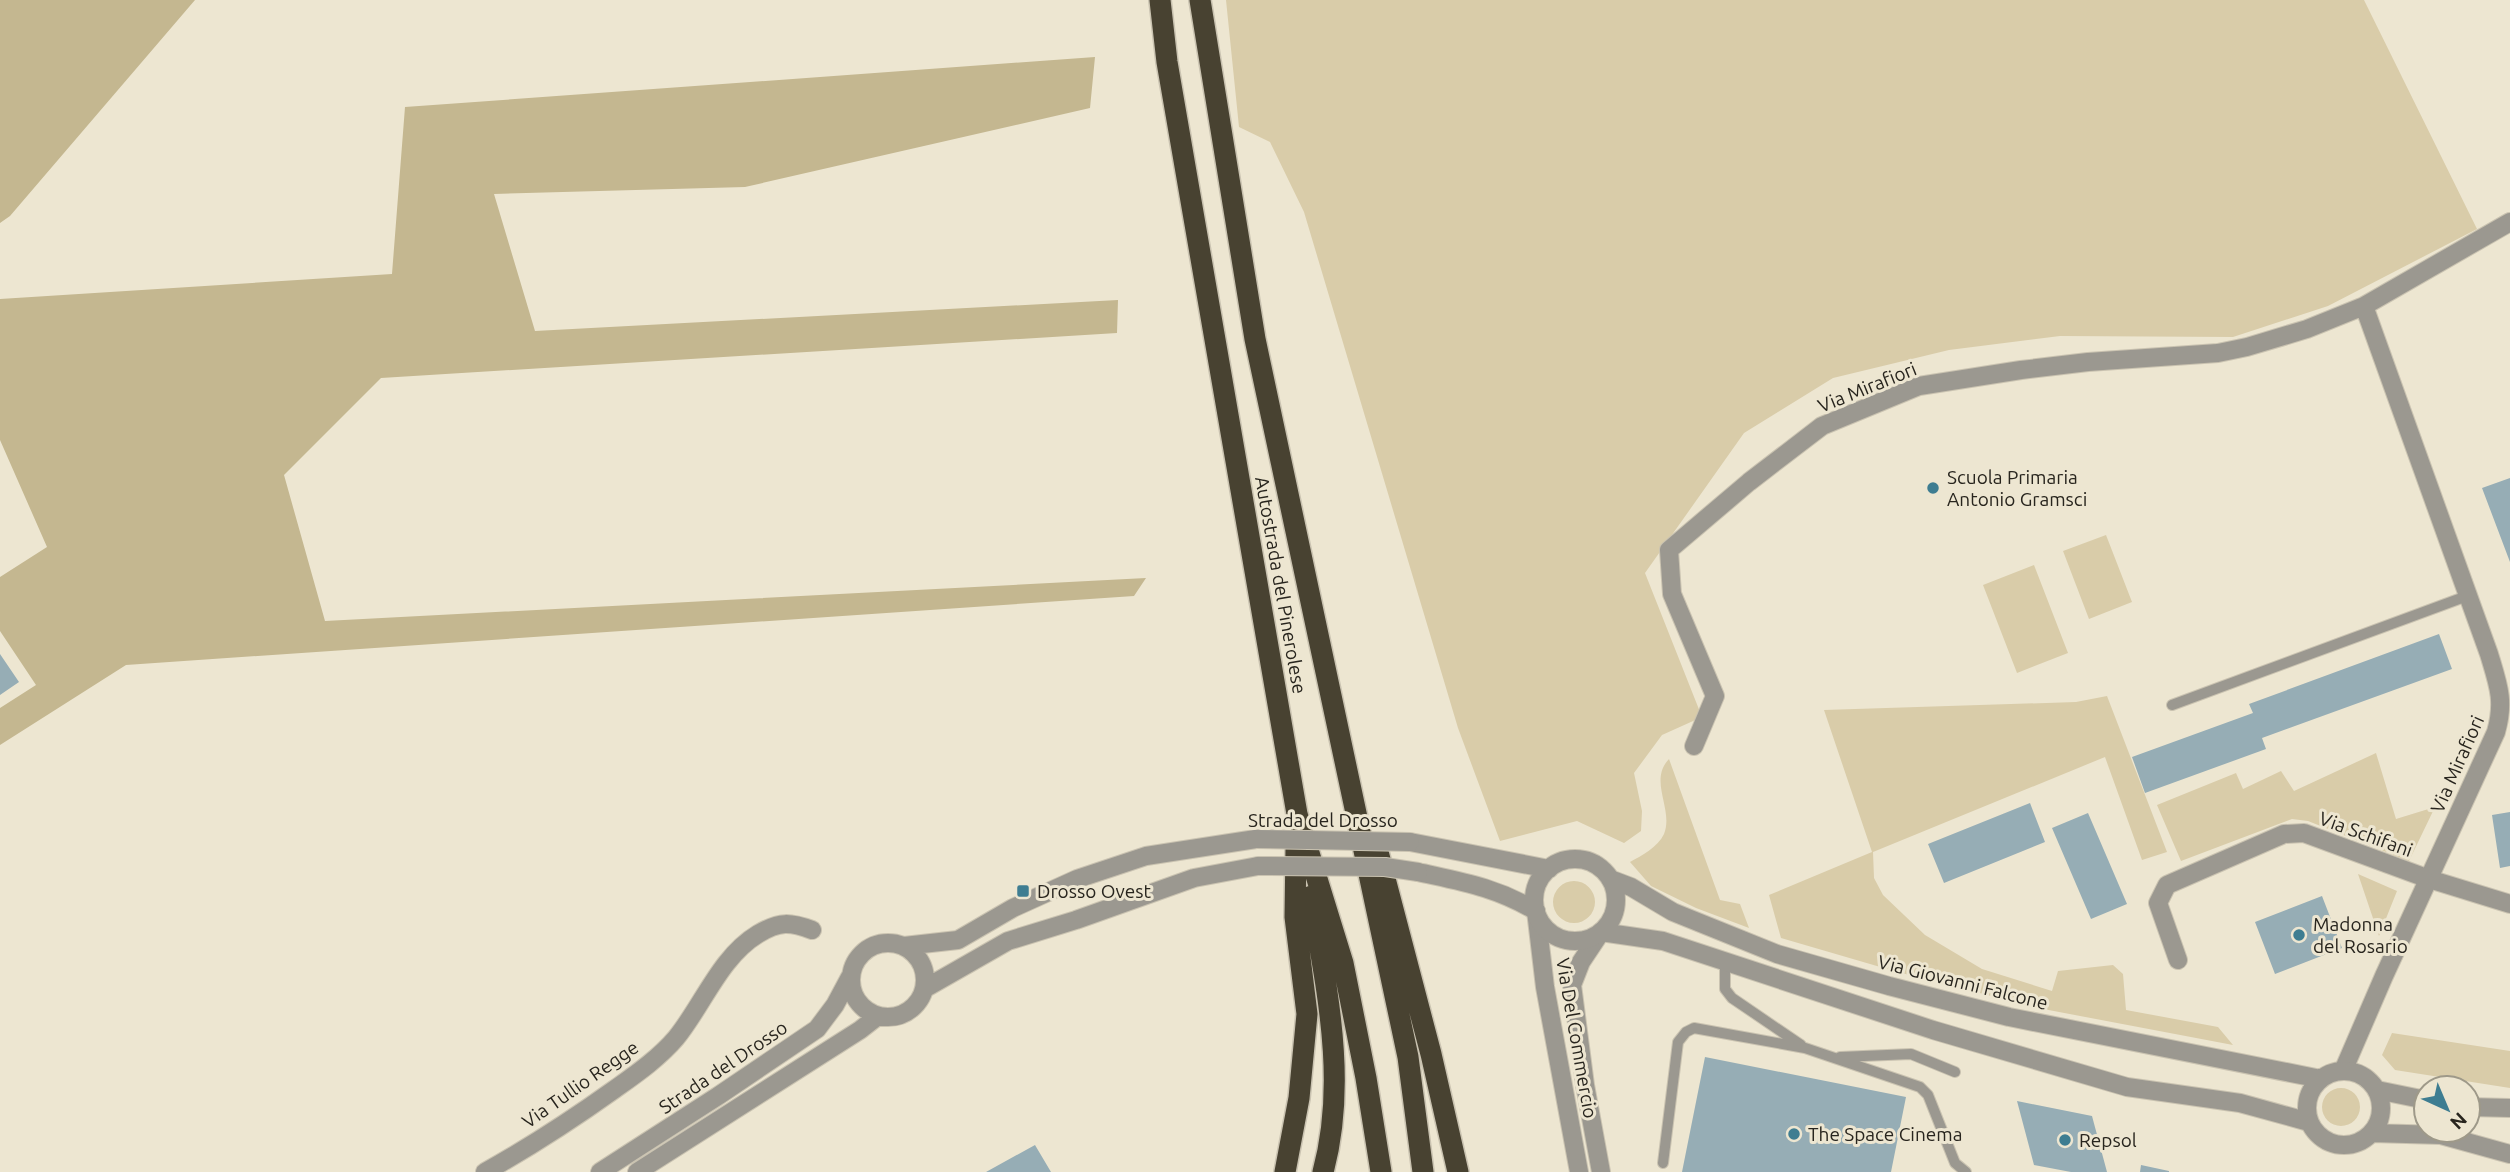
<svg xmlns="http://www.w3.org/2000/svg" width="2510" height="1172" font-family="Ubuntu,sans-serif">
	<rect width="100%" height="100%" fill="#ede6d1"/>
	<path fill="#d9cca9" d="M 1226,0 L 2364,0 L 2477,229 L 2328,306 L 2233,337 L 2060,336 L 1949,350 L 1833,378 L 1744,433 L 1645,573 L 1702,717 L 1662,735 L 1634,773 L 1642,811 L 1641,831 L 1624,843 L 1577,821 L 1500,841 L 1458,728 L 1304,212 L 1270,142 L 1239,127 Z
		M 2106,535 L 2132,602 L 2089,619 L 2063,551 Z
		M 2034,565 L 2068,653 L 2017,673 L 1983,585 Z
		M 2107,696 L 2167,852 L 2142,860 L 2105,757 L 1873,852 L 1874,878 L 1883,895 L 1925,935 L 1982,969 L 2052,991 L 2058,971 L 2113,965 L 2123,974 L 2126,1010 L 2218,1027 L 2233,1045 L 2038,1008 L 1894,971 L 1781,938 L 1769,895 L 1872,852 L 1824,710 L 2076,702 Z
		M 2376,753 L 2396,819 L 2435,807 L 2409,861 L 2308,821 L 2292,819 L 2181,861 L 2157,805 L 2236,773 L 2243,789 L 2281,771 L 2294,791 Z
		M 1669,759 L 1720,900 L 1740,904 L 1749,928 L 1696,908 L 1651,886 L 1630,862 C 1641,856 1658,847 1664,834 C 1674,809 1648,781 1669,759 Z
		M 2358,874 L 2397,891 L 2379,936 Z
		M1553 902a21 21 0 1 1 42 0a21 21 0 1 1-42 0Z
		M 2392,1033 L 2510,1051 L 2510,1088 L 2395,1070 L 2382,1055 Z
		M2322 1107a19 19 0 1 1 38 0a19 19 0 1 1-38 0Z"/>
	<path fill="#c4b790" d="M 0,0 L 195,0 L 10,216 L 0,223 Z
		M 1095,57 L 1090,108 L 745,187 L 494,194 L 535,331 L 1118,300 L 1117,333 L 381,378 L 284,475 L 325,621 L 1146,578 L 1134,596 L 126,665 L 0,745 L 0,708 L 36,685 L 0,631 L 0,577 L 47,547 L 0,440 L 0,299 L 392,274 L 405,107 Z"/>
	<path fill="#96adb5" d="M 2510,478 L 2510,562 L 2482,488 Z
		M 2439,634 L 2452,669 L 2262,738 L 2266,749 L 2145,793 L 2132,757 L 2253,713 L 2249,704 Z
		M 0,654 L 19,682 L 0,695 Z
		M 2030,803 L 2045,842 L 1944,883 L 1928,844 Z
		M 2510,812 L 2510,866 L 2500,868 L 2492,815 Z
		M 2088,813 L 2127,904 L 2091,919 L 2052,828 Z
		M 2322,896 L 2342,948 L 2275,974 L 2255,922 Z
		M 1705,1057 L 1906,1097 L 1891,1172 L 1682,1172 Z
		M 2017,1101 L 2092,1116 L 2107,1172 L 2071,1172 L 2034,1165 Z
		M 1035,1145 L 1051,1172 L 986,1172 Z
		M 2141,1165 L 2169,1171 L 2169,1172 L 2140,1172 Z"/>
	<g fill="none" stroke-linecap="round" stroke-linejoin="round">
		<g stroke="#cac3b1" stroke-width="12">
			<path id="service" d="M 2172,705 L 2467,596
				M 1725,962 L 1725,989 L 1732,998 L 1801,1045
				M 1840,1057 L 1911,1054 L 1955,1072
				M 1663,1163 L 1678,1042 L 1686,1032 L 1694,1028 L 1805,1048 L 1920,1087 L 1928,1095 L 1955,1163 L 1966,1172"/>
		</g>
		<g stroke="#cac3b1" stroke-width="20">
			<path id="minor" d="M 1694,746 L 1715,696 L 1672,594 L 1669,550 L 1749,482 L 1822,426 L 1919,386 L 2021,370 L 2088,362 L 2218,353 L 2247,347 L 2307,329 L 2364,306 L 2510,222
				M 1536,911 L 1545,987 L 1579,1172
				M 2178,960 L 2158,903 L 2167,885 L 2284,834 L 2304,833 L 2429,879 L 2510,904
				M 2343,1071 L 2384,976 L 2496,732 C 2505,701 2498,684 2489,654 L 2364,306
				M 485,1172 C 530,1147 573,1119 615,1089 C 636,1074 659,1058 676,1038 C 703,1005 720,957 758,934 C 780,921 790,922 812,930
				M 1601,1172 L 1585,1085 L 1572,985 L 1581,962 L 1601,932"/>
		</g>
		<g stroke="#cac3b1" stroke-width="20">
			<path id="tertiary" d="M 1410,842 L 1549,869
				M1534 900a41 41 0 1 1 82 0a41 41 0 1 1-82 0Z
				M 1418,872 C 1463,882 1495,887 1536,911
				M 1610,879 L 1631,887 L 1673,912 L 1777,954 L 1889,986 L 2009,1017 L 2321,1079
				M 1601,932 L 1663,941 L 1933,1030 L 2127,1087 L 2240,1103 L 2309,1122
				M851 980a37 37 0 1 1 74 0a37 37 0 1 1-74 0Z
				M 904,946 L 958,940 L 1013,908 L 1077,879 L 1146,856 L 1256,839
				M 924,989 L 1008,941 L 1076,920 L 1194,878 L 1258,866
				M2307 1108a37 37 0 1 1 74 0a37 37 0 1 1-74 0Z
				M 2377,1090 L 2426,1100
				M 2468,1107 L 2510,1108
				M 2372,1133 L 2441,1135 L 2510,1154
				M 600,1172 L 718,1096 L 817,1029 L 835,1005 L 850,977
				M 637,1172 L 860,1030 L 878,1016"/>
		</g>
		<g stroke="#cac3b1" stroke-width="24">
			<path id="motorway" d="M 1160,0 L 1167,62 L 1297,814 L 1343,963 L 1366,1078 L 1381,1172
				M 1200,0 L 1255,339 L 1408,1057 L 1423,1172
				M 1378,852 L 1431,1054 L 1458,1172
				M 1311,896 C 1326,987 1348,1080 1323,1172
				M 1285,1172 L 1299,1098 L 1307,1014 L 1295,917 L 1296,848"/>
		</g>
		<use href="#service" stroke="#9b9890" stroke-width="10"/>
		<use href="#minor" stroke="#9b9890" stroke-width="18"/>
		<use href="#tertiary" stroke="#9b9890" stroke-width="18"/>
		<use href="#motorway" stroke="#484231" stroke-width="21"/>
		<g stroke="#cac3b1" stroke-width="20" stroke-linecap="butt">
			<path id="tertiary-bridge" d="M 1256,839 L 1410,842
				M 1258,866 L 1385,867 L 1418,872"/>
		</g>
		<use href="#tertiary-bridge" stroke="#9b9890" stroke-width="18"/>
	</g>
	<g fill="#3e7d91" stroke="#ede6d1" stroke-width="2.5">
		<circle cx="1933" cy="488" r="7"/>
		<rect x="1016" y="884" width="14" height="14" rx="3.5"/>
		<circle cx="2299" cy="935" r="7"/>
		<circle cx="1794" cy="1134" r="7"/>
		<circle cx="2065" cy="1140" r="7"/>
	</g>
	<g text-anchor="middle" dominant-baseline="central" stroke-width="6" stroke-linejoin="round" paint-order="stroke">
		<g font-size="19" fill="#28251e" stroke="#ede6d1">
			<text transform="translate(1867 387) rotate(-22)">Via Mirafiori</text>
			<text transform="translate(1281 585) rotate(80)">Autostrada del Pinerolese</text>
			<text transform="translate(2457 764) rotate(-66)">Via Mirafiori</text>
			<text x="1323" y="820">Strada del Drosso</text>
			<text transform="translate(2366 834) rotate(20)">Via Schifani</text>
			<text transform="translate(1963 982) rotate(14)">Via Giovanni Falcone</text>
			<text transform="translate(1577 1038) rotate(80)">Via Del Commercio</text>
			<text transform="translate(723 1067) rotate(-34)">Strada del Drosso</text>
			<text transform="translate(580 1084) rotate(-35)">Via Tullio Regge</text>
		</g>
		<g font-size="19" fill="#28251e" stroke="#ede6d1" text-anchor="start">
			<text x="1947" y="477">Scuola Primaria<tspan x="1947" dy="22">Antonio Gramsci</tspan></text>
			<text x="1037" y="891">Drosso Ovest</text>
			<text x="2313" y="924">Madonna<tspan x="2313" dy="22">del Rosario</tspan></text>
			<text x="1808" y="1134">The Space Cinema</text>
			<text x="2079" y="1140">Repsol</text>
		</g>
	</g>
	<g transform="translate(2447 1109) rotate(136)"><circle r="33" fill="#ede6d1" stroke="#9e9989" stroke-width="2"/>
	<path d="M0-5L12 26L0 18L-12 26Z" fill="#3e7d91"/>
	<text y="-10" font-size="19" font-weight="bold" text-anchor="middle" fill="#28251e">N</text>
	</g>
</svg>
